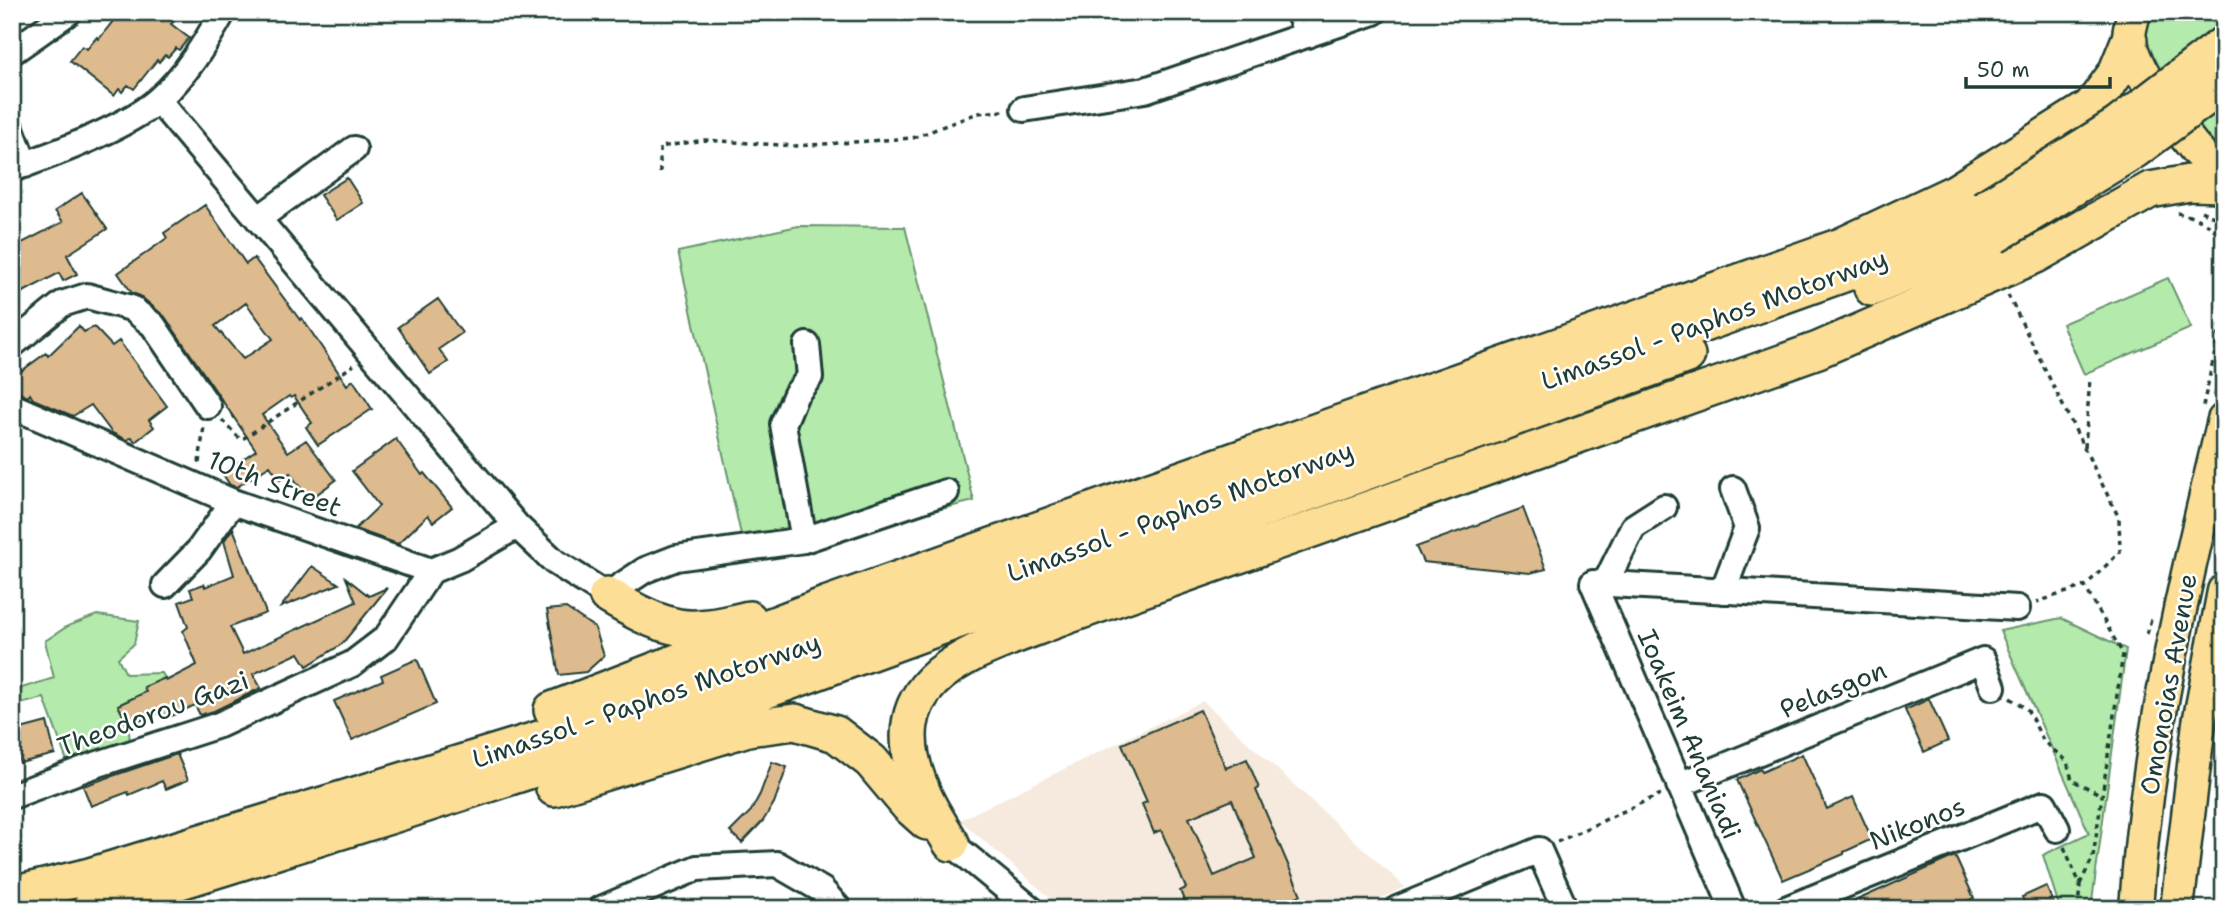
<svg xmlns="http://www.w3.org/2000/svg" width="2236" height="921" font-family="'Shantell Sans',sans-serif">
	<rect width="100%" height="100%" fill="#fff"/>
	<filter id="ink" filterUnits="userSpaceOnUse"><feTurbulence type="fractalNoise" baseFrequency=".0143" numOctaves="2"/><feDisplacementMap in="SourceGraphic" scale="14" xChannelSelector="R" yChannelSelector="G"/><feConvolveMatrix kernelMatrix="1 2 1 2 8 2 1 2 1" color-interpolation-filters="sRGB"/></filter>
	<g filter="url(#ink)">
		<path fill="#f5eadd" d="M 1203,701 L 1405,887 L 1357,909 L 1063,909 L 960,820 Z"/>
		<path fill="#b4eaac" stroke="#6a9470" stroke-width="2" d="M 2147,12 L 2224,12 L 2224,171 L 2148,71 L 2144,24 Z
			M 798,226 L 905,227 L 974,501 L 746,557 L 678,252 Z
			M 2168,278 L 2191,328 L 2084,374 L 2062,324 Z
			M 97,615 L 139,621 L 134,644 L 118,658 L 126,674 L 162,673 L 165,678 L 145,687 L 146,692 L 119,705 L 128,726 L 131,747 L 68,764 L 44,698 L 12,706 L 12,691 L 54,678 L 45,641 L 68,626 Z
			M 2061,618 L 2126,649 L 2091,909 L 2060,909 L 2043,855 L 2089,833 L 2000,631 Z"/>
		<path fill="#deba8f" stroke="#1f3d34" stroke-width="2" fill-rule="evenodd" d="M 120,12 L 184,12 L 171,24 L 189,38 L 179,50 L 176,48 L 168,57 L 165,55 L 159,62 L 157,60 L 134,89 L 128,85 L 122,92 L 119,89 L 114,96 L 70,61 L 82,46 L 87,49 L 97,37 L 99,39 Z
			M 347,178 L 363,203 L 337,220 L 320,195 Z
			M 82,193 L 107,229 L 67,255 L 77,274 L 63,281 L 59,273 L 12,298 L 12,248 L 63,222 L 55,211 Z
			M 205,205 L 246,264 L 254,258 L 300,320 L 302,318 L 347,385 L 353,380 L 372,409 L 318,445 L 306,427 L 312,423 L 294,396 L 291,398 L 289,396 L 262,415 L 288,452 L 306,440 L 336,480 L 309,500 L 290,473 L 280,480 L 270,466 L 237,487 L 230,485 L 222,473 L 256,450 L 165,317 L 140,296 L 132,293 L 118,273 L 167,238 L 164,233 ZM 246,303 L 273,339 L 243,359 L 215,326 Z
			M 438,299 L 462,333 L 439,349 L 448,362 L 430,374 L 398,327 Z
			M 79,326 L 84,332 L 94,327 L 112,346 L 119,341 L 167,406 L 149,420 L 154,427 L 135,442 L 132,437 L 127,440 L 112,433 L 91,405 L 73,416 L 33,399 L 30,394 L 28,397 L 17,392 L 12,385 L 12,378 L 46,353 L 48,356 Z
			M 396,439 L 422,475 L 424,473 L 452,507 L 433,522 L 428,515 L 398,544 L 355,529 L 379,506 L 352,471 Z
			M 1523,508 L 1546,569 L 1530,573 L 1423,562 L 1416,547 Z
			M 233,528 L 266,613 L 230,627 L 243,654 L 356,602 L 346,578 L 369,596 L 387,588 L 342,644 L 307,666 L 299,653 L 253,674 L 261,688 L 214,711 L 200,715 L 195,705 L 165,719 L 157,713 L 128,726 L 118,705 L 146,692 L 144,687 L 165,678 L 166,681 L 197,665 L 183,631 L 188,627 L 179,602 L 193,597 L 190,589 L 204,584 L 205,587 L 234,575 L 224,541 Z
			M 312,566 L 339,584 L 281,607 Z
			M 566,608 L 595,628 L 604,656 L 586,672 L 559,675 L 547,610 Z
			M 417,659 L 436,704 L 352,740 L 334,701 L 383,680 L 381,675 Z
			M 1929,699 L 1948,741 L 1924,752 L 1905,710 Z
			M 1200,710 L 1226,768 L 1247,759 L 1259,788 L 1256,790 L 1301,895 L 1269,909 L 1188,909 L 1180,891 L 1186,888 L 1161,830 L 1154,833 L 1142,804 L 1147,802 L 1122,744 ZM 1232,800 L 1256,858 L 1214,876 L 1189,818 Z
			M 47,722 L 55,754 L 20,763 L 14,745 L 21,743 L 17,730 Z
			M 177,754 L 188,780 L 166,789 L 162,781 L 129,795 L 128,792 L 91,806 L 83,786 Z
			M 1802,754 L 1827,809 L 1853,797 L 1872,839 L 1844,852 L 1844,854 L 1783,880 L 1737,780 L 1760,769 L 1762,772 Z
			M 772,762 L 787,767 L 774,803 L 763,821 L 742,843 L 730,832 L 751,811 L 760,794 Z
			M 1955,856 L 1974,898 L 1950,909 L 1837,909 Z
			M 2046,886 L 2056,909 L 2027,909 L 2022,897 Z"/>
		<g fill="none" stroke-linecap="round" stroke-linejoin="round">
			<g stroke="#1f3d34" stroke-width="30">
				<path id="minor" d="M 1298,12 L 1308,35
					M 12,52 L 69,12
					M 158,100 L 517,526 L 555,562 L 607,595 L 645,570 L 676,558 L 804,540 L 946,492
					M 1024,109 L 1145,90 L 1374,12
					M 12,131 L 25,165
					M 12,169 C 52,155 128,127 159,99 C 186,75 205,44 223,12
					M 258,219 L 354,149
					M 12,345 L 62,304 L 87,296 L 131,308 L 153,325 L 208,406
					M 12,406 L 233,502 L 431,571 L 460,559 L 517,526
					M 804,540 L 783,424 L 796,394 L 810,377 L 807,345
					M 1605,584 L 1633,527 L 1664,507
					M 165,585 L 199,550 L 233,502
					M 1723,591 L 1747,528 L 1733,489
					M 1679,785 L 1983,660 L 1993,687
					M 12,796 L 89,767 L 219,725 L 352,664 L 386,638 L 431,571
					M 951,843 L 1031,909
					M 601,909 L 697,868 L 777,864 L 822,890 L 839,909
					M 1397,909 L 1539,850 L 1565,909
					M 1733,909 L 1593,583 L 2017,608
					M 1786,909 L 2044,804 L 2057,829"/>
			</g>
			<g stroke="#1f3d34" stroke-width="37">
				<path id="major" d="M 2134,12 C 2132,22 2127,35 2130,44 C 2142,86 2194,149 2224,182
					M 2136,909 C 2146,743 2185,581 2224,420
					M 2177,909 L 2199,723 L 2224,591"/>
			</g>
			<g stroke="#1f3d34" stroke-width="40">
				<path id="highway" d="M 1872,288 L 1994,236
					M 607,595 C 629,608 652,622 678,627 C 701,631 727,624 749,619
					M 552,710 L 828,604 L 1841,246 L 1956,192 L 2091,107 L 2116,73 L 2129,41
					M 554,788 L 748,728 L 795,722 L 836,734 L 871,761 L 908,805 L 927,822
					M 951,843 C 941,826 929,809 922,791 C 872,674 977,651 1061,618 L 1818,350 L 2036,255 L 2150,190 L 2189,183 L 2224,184
					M 12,895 L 90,876 L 559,733 L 1877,262 L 1983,209
					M 90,909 L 399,813 L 679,722 L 1687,355"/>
			</g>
			<path stroke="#1f3d34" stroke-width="3.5" stroke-dasharray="5 5" stroke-linecap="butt" d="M 660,173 L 660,147 L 705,140 L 795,146 L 913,138 L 978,113 L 1004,111
				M 2201,211 L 2216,218 L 2224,228
				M 2177,213 C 2195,216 2216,226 2224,242
				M 2008,295 L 2119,518 L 2120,552 L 2085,586 L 2037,602
				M 2215,396 L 2224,357
				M 2203,406 L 2224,311
				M 222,420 L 241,440 L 354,365
				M 2085,447 L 2090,377
				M 199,463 L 204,426
				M 2147,634 L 2152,615
				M 2010,698 L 2027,709 L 2044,742 L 2067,761 L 2072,780 L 2102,795
				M 1557,842 L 1661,794
				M 2064,847 L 2080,884 L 2078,909
				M 2080,884 L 2093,857 L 2123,654 L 2085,587"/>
			<use href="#minor" stroke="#fff" stroke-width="24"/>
			<use href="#major" stroke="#fdde96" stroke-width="32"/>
			<use href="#highway" stroke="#fdde96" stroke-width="35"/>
			<g stroke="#1f3d34" stroke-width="40" stroke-linecap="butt">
				<path id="highway-bridge" d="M 1983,209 L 2118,125 L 2224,44
					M 1994,236 L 2135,150 L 2224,84"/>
			</g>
			<use href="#highway-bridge" stroke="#fdde96" stroke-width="35"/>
		</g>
	</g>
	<g text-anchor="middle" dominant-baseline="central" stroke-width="5" stroke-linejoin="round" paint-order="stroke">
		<g font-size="26" fill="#1f3d34" stroke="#fff">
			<text transform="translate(1714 319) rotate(-20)">Limassol - Paphos Motorway</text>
			<text transform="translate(275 483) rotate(21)">10th Street</text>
			<text transform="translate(1180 511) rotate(-20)">Limassol - Paphos Motorway</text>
			<text transform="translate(2168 684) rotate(-80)">Omonoias Avenue</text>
			<text transform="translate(1833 689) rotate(-22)">Pelasgon</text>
			<text transform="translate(646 700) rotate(-19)">Limassol - Paphos Motorway</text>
			<text transform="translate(153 713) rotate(-20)">Theodorou Gazi</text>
			<text transform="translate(1690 734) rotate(67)">Ioakeim Ananiadi</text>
			<text transform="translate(1917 823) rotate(-22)">Nikonos</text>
		</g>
	</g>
	<rect width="2236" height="921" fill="none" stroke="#fff" stroke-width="42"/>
	<rect x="21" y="21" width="2194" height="879" fill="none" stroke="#1f3d34" stroke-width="2.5" filter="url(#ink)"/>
	<path d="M1966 77v10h144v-10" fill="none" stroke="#1f3d34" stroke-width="3.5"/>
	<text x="1977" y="77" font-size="21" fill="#1f3d34" stroke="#ffffff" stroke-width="5" paint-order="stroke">50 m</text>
</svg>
